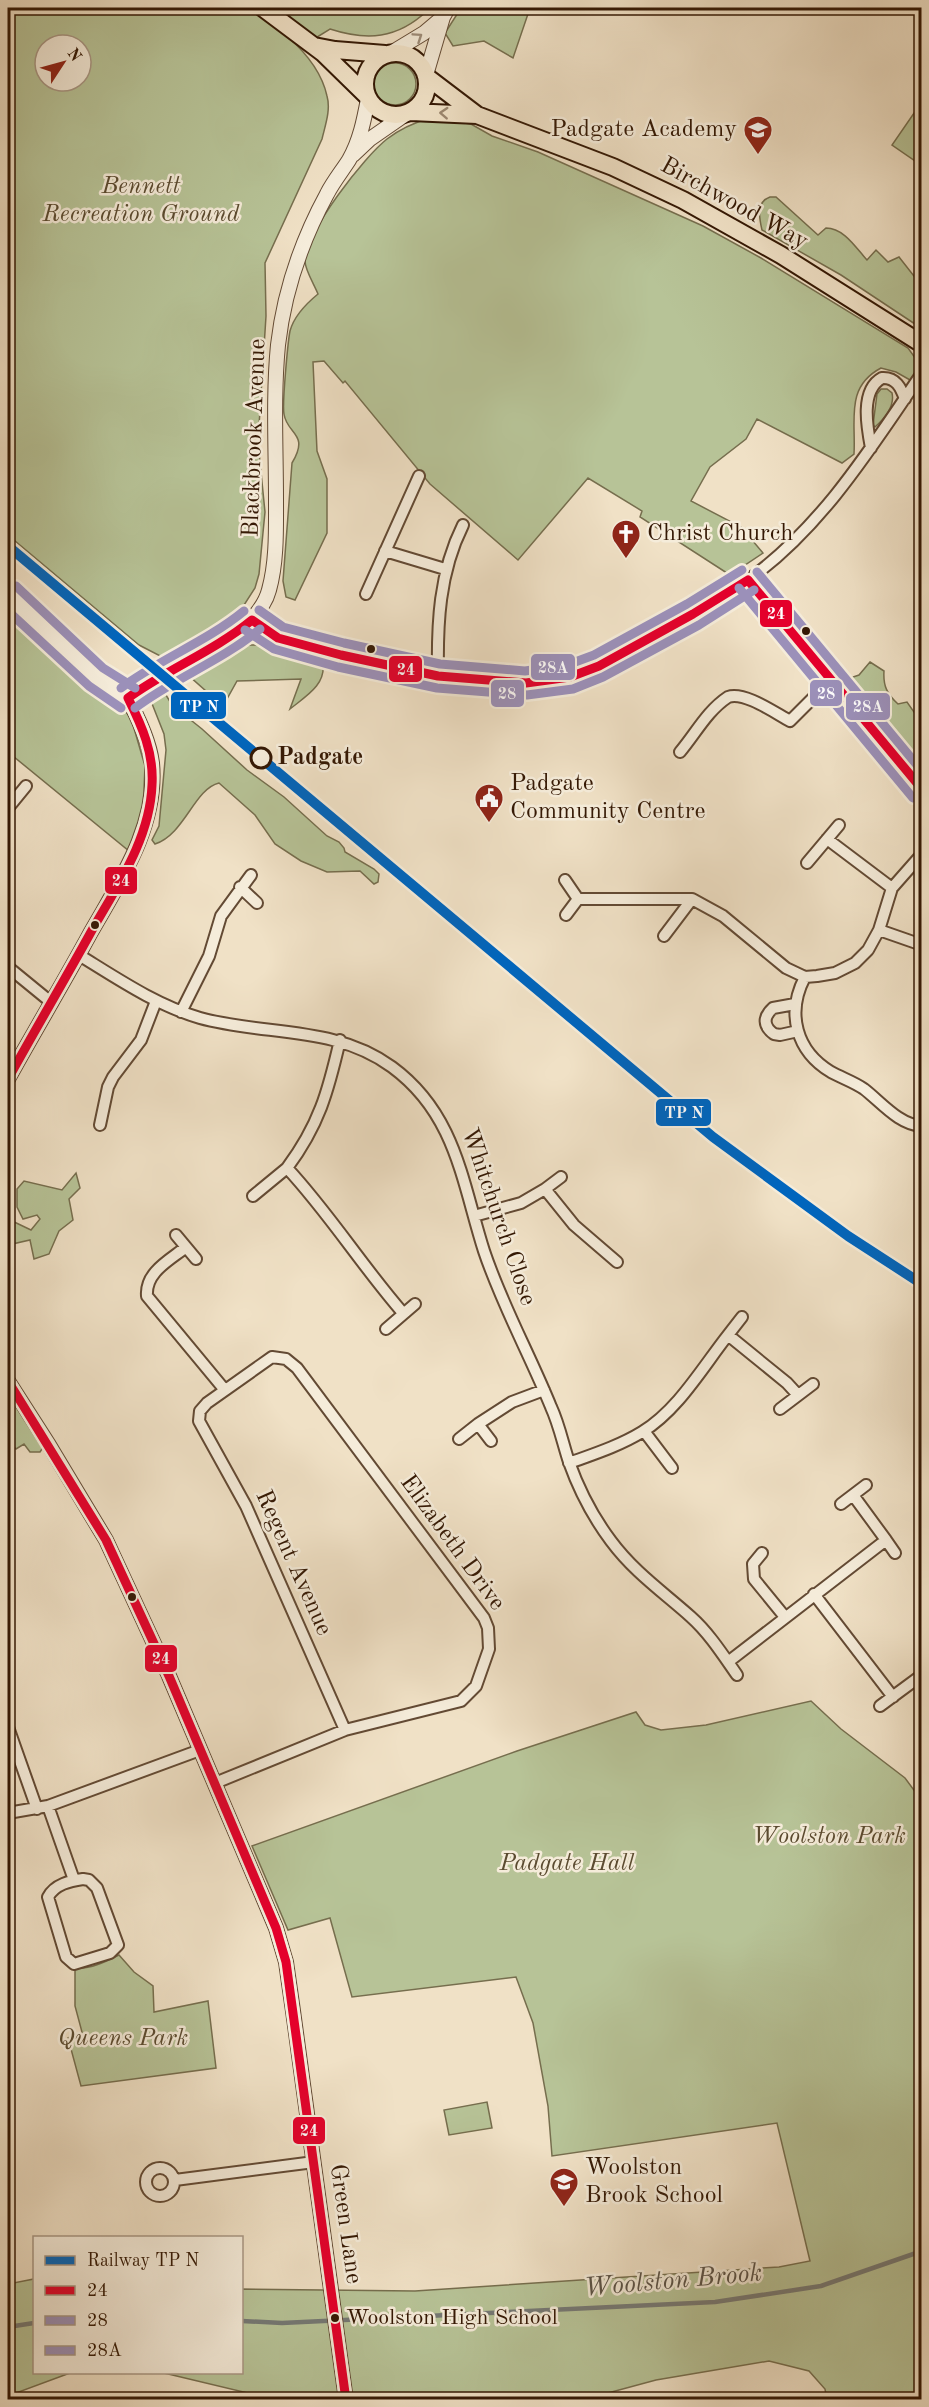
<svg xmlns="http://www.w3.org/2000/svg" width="929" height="2407" font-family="'Old Standard TT',serif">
	<rect width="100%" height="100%" fill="#f0e1c6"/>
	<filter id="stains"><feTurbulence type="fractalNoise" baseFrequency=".00333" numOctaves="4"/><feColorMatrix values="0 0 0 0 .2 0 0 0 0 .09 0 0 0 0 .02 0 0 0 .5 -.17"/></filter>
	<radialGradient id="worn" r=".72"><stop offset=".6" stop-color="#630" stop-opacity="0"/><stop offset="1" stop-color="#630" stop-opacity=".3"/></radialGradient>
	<path fill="#b7c397" stroke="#766e4e" stroke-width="1.5" fill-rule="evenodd" d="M 8,8 L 345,8 L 359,13 L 380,13 L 396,8 L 424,8 L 427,11 C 397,39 367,41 330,29 L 314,39 L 296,24 L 288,37 C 305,52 322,73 327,96 C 331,110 325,126 322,139 L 265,263 L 266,316 L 258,442 L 265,512 L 259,574 L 255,588 L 237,616 L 164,658 L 139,645 L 8,535 ZM 45,45 L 81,45 L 81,81 L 45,81 Z
		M 461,8 L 530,8 L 513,58 L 484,41 L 453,46 L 445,33 Z
		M374 84a21 21 0 1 1 42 0a21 21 0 1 1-42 0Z
		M 921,103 L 921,165 L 892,145 Z
		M 432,117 L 471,124 L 492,136 L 538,152 L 703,226 L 761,258 L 908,348 L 921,366 L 910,380 L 896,372 L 881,368 C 845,387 856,420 854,454 L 842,463 L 757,419 L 746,439 L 710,467 L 691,501 L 741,527 L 763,553 L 730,575 L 640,517 L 642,511 L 588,478 L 518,560 L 430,484 L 345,381 L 343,383 L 324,361 L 313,362 L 317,451 L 327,479 L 327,533 L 295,600 L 286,597 L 283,581 L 292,463 C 310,433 287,435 284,414 C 282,404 288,341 290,331 C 294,316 307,303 318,294 C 314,284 305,270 305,261 C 306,231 364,157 387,139 C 401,128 416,122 432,117 Z
		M 770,197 L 776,197 L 818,235 L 826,228 C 844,228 856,248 867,260 L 876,250 L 888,262 L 899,257 L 921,285 L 921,328 L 841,275 L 762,230 C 759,217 756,202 770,197 Z
		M 881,389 L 887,389 L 892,393 C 895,406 884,419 875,427 L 873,425 L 877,394 Z
		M 8,601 L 112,695 L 131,718 L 145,766 L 143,812 L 129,851 L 8,752 Z
		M 244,645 L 258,645 L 311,653 L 323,663 C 326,685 306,696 290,709 L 301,679 L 237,681 L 223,706 L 188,675 L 223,653 Z
		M 870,662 L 884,671 C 883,686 887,694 898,704 L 907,702 L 921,722 L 921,765 L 892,728 L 877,730 L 862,712 L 862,703 L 854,698 L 844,688 L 847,679 L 859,675 Z
		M 158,691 L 166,695 L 172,705 L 202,729 L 247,770 L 284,797 L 327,836 L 339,842 L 344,848 L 345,852 L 374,869 L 379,874 L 378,882 L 374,884 L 360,871 L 327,872 L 301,861 L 275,844 L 255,815 L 219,783 C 194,789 185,834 155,844 L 152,840 L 159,826 L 166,750 L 164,734 L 149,696 Z
		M 76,1173 L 80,1188 L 69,1199 L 73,1220 L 59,1231 L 49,1254 L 34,1259 L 30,1240 L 8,1245 L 8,1219 L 31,1230 L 40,1219 L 37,1215 L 23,1219 L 17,1207 L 17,1189 L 24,1181 L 62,1190 Z
		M 8,1380 L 48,1440 L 40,1452 L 30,1452 L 24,1444 L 16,1449 L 8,1441 Z
		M 811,1701 L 841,1729 L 905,1778 L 922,1801 L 921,2399 L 827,2399 L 825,2389 L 809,2371 L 769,2361 L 656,2380 L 582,2400 L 517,2399 L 451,2394 L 359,2396 L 353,2400 L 273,2399 L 164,2373 L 242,2372 L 242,2289 L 415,2291 L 779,2267 L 810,2261 L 777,2123 L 552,2156 L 548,2106 L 533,2023 L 516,1977 L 352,1997 L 330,1918 L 288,1930 L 252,1846 L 517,1751 L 636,1712 L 645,1725 L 661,1730 L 706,1725 Z
		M 119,1955 L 134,1972 L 153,1986 L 154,2012 L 208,2001 L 216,2068 L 81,2086 L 68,2038 L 82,2032 L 75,2006 L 75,1968 C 89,1970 107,1961 119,1955 Z
		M 487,2102 L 492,2128 L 449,2135 L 444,2110 Z
		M 34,2279 L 34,2372 L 70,2373 L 8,2396 L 8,2284 Z"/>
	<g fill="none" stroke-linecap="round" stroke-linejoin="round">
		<path stroke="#757975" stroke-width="4.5" d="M 242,2321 L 282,2323 L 715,2302 L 821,2286 L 922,2251
			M 8,2327 L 34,2323"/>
		<g stroke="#634a34" stroke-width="14">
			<path id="minor" d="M 871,448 C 867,427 860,390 882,378 C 896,377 901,388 905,399
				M 385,551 L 445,569
				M 748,580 C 821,528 871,448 920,376
				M 366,594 L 419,476
				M 438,676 C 437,624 439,573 463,525
				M 680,752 C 696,733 707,711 728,697 C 744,691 775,713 790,721 L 831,680
				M 8,808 L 26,786
				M 827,839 L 892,888
				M 807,863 L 839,825
				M 565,880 L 578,899 L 566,915
				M 240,887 L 257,903
				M 578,899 L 692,899 L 723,916 L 786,968 L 805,977 L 817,976 L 835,973 L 855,963 L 868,950 L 879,930 L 892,888 L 922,854
				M 879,930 L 922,945
				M 664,936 L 692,899
				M 79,955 C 118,979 156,1005 200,1018 C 265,1036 335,1025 392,1067 C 456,1114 462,1182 484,1251 C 502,1305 530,1355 551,1407 C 559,1424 563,1444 569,1462 C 579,1490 593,1517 611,1541 C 634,1572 663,1592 691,1617 C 709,1633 723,1655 737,1675
				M 8,967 L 52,1003
				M 805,977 C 786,1013 796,1051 831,1072 C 842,1078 854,1082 864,1089 C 881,1102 899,1125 922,1126
				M 795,1004 L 773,1008 C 763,1017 763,1026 774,1034 L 780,1035 L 798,1031
				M 181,1012 L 209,956 L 221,916 L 251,875
				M 340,1040 C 328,1092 319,1125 287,1168 C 329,1213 362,1266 403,1313
				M 100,1125 L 108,1087 L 113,1077 L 141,1040 L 156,1001
				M 545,1189 L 561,1177
				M 253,1196 L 287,1168
				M 474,1216 L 521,1203 L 545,1189 L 574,1225 L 617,1262
				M 176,1235 L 196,1259
				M 186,1247 C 170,1260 145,1272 147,1296 L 224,1389
				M 386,1329 L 415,1304
				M 728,1335 L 742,1317
				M 780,1409 L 813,1384
				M 478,1424 L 512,1402 L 544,1390
				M 644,1431 L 672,1468
				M 459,1439 L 478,1424 L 491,1441
				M 569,1463 C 594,1454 619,1446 642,1432 C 678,1410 702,1368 728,1335 L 787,1383 L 798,1395
				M 841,1504 L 866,1485
				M 886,1540 L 895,1553
				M 762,1553 L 753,1564 L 754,1579 L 785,1617
				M 814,1594 L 893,1697
				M 728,1662 L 886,1540 L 853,1495
				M 880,1706 L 922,1675
				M 8,1727 L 37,1809
				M 215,1783 L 345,1730 L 461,1701 L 476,1686 L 489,1649 L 488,1628 L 484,1618 L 297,1368 L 286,1359 L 272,1357 L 207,1403 L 200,1411 L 199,1421 L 246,1506 L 345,1730
				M 48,1806 L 74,1880
				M 8,1813 L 48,1806 L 200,1750
				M 83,1879 L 89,1880 L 97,1888 L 118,1945 L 110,1953 L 74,1964 L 66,1957 L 48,1897 C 55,1884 70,1881 83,1879 Z
				M146 2182a14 14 0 1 1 28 0a14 14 0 1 1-28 0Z
				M 175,2180 L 314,2162"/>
		</g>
		<g stroke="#634a34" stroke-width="16">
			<path id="tertiary" d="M 391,53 L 424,33 L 443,17
				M 426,75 L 443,17 L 448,8
				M 353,155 L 370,139 L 406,114
				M 8,595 L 96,677 L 128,698
				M 252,620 L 278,638 L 341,655 L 438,676 L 493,682 L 526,683 L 570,677 L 599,666 L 693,614 L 748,580 L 922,790
				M 128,698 L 140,688 L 241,630 C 253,619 265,606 269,590 C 277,561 276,529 276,499 C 276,448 273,396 278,345 C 284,293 302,240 327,194 C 333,182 342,171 349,160 C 360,141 364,120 368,99
				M 8,1079 C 35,1030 64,982 91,932 C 120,881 158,825 152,763 C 149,740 138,719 128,698
				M 8,1381 L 49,1445 L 106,1540 L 169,1676 L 276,1928 L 286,1962 L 293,2011 L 346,2400"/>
		</g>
		<g stroke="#341804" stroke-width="20">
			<path id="primary" d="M 263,8 L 323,53 L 366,95
				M 314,46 L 335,50 L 385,54
				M365 84a31 31 0 1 1 62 0a31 31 0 1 1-62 0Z
				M 427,77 L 477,115 L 613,167 L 683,200 L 781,255 L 922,344
				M 411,112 L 477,115"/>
		</g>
		<use href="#minor" stroke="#f5ecda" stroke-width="10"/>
		<use href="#tertiary" stroke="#f5ecda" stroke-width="14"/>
		<use href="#primary" stroke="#f0e1c6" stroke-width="16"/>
		<g stroke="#f5ecda" stroke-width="14">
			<path id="bus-1" d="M 8,1079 C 35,1030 64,981 91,932 C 117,886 150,839 152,785 C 154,753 142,726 128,698 C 168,669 214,651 252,620 L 278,638 L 341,655 L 438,676 L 526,683 L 570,677 L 599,666 L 693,614 L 748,580 L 922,789
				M 8,1381 L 106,1540 L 169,1676 L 276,1928 L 286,1962 L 346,2400"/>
		</g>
		<g stroke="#f5ecda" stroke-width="14">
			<path id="bus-2" d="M 739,588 L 913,798
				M 8,611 L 89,686 L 121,708
				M 245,630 L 274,649 L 338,667 L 437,688 L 527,695 L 573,689 L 603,677 L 699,625 L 754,590
				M 135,708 C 175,678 221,661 260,629"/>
		</g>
		<g stroke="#f5ecda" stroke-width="14">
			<path id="bus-3" d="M 757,572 L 922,771
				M 16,586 L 103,668 L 135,688
				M 259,610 L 283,627 L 344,643 L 440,664 L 525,671 L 567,665 L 594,655 L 687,604 L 742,570
				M 121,688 C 160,659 206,642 244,611"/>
		</g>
		<use href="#bus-1" stroke="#e4002b" stroke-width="9"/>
		<use href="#bus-2" stroke="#9b90b9" stroke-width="9"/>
		<use href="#bus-3" stroke="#9b90b9" stroke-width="9"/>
		<g stroke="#f5ecda" stroke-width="15">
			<path id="rail-1" d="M 8,546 L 713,1137 L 848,1236 L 922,1284"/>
		</g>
		<use href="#rail-1" stroke="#0065bd" stroke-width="10"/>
	</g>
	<defs><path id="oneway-chevron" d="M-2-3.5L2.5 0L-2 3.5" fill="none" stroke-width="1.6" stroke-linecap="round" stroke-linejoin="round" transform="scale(1.5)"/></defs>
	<use stroke="#9e8d7a" href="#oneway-chevron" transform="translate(418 37) rotate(-34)"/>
	<use stroke="#9b876f" href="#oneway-chevron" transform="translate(444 113) rotate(-177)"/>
	<defs>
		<g id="school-pin" transform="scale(1.5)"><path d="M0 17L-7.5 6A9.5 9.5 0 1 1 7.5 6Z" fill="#8f2418" stroke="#f5ecda"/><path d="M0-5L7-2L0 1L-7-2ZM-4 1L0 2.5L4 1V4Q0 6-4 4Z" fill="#fff"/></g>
		<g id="church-pin" transform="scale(1.5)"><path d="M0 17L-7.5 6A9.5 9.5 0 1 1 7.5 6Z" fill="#8f2418" stroke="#f5ecda"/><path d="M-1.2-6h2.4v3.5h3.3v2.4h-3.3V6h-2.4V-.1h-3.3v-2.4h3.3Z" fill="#fff"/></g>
		<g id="civic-pin" transform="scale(1.5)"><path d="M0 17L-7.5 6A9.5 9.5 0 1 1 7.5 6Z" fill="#8f2418" stroke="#f5ecda"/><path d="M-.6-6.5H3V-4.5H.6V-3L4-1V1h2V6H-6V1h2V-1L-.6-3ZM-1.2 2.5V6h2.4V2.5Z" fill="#fff"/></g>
	</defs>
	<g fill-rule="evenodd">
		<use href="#school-pin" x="758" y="130"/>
		<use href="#church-pin" x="626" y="534"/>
		<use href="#civic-pin" x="489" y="798"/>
		<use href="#school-pin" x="564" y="2182"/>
	</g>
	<g fill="#341804" stroke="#f5ecda" stroke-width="2">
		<circle cx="806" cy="631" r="5"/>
		<circle cx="371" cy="649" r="5"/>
		<circle cx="95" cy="925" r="5"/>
		<circle cx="132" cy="1597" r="5"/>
		<circle cx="335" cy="2318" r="5"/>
	</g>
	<circle fill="#f5ecda" stroke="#341804" stroke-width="3" cx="261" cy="758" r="10"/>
	<g text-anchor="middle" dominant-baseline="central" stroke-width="5" stroke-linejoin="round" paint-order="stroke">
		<g font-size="22" fill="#341804" stroke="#f5ecda" text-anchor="start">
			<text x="346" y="2318">Woolston High School</text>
		</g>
		<g font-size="24" fill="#341804" stroke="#f5ecda" text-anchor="start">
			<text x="737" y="130" text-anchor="end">Padgate Academy</text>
			<text x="647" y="534">Christ Church</text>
			<text x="510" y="784">Padgate<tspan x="510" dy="28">Community Centre</tspan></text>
			<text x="585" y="2168">Woolston<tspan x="585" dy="28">Brook School</tspan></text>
		</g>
		<g font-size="24" font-style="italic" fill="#5b4b30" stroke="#f5ecda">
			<text x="141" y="187">Bennett<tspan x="141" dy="28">Recreation Ground</tspan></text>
			<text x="829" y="1837">Woolston Park</text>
			<text x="567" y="1864">Padgate Hall</text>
			<text x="123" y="2039">Queens Park</text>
		</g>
		<g font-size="24" fill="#341804" stroke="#f5ecda">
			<text transform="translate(734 204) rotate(29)">Birchwood Way</text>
			<text transform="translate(255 438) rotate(-88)">Blackbrook Avenue</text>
			<text transform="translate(498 1217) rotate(71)">Whitchurch Close</text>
			<text transform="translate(452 1543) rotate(54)">Elizabeth Drive</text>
			<text transform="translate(293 1563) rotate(66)">Regent Avenue</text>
			<text transform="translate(345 2224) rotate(82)">Green Lane</text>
		</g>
		<g font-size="24" font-weight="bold" fill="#341804" stroke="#f5ecda" text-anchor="start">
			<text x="277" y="758">Padgate</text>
		</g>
		<g font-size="26" font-style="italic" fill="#5a5146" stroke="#f5ecda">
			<text transform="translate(673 2281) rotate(-5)">Woolston Brook</text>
		</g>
	</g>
	<g stroke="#f5ecda" stroke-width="2">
		<rect x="759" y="599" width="34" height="29" rx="6" fill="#e4002b"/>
		<rect x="530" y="653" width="46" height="28" rx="6" fill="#9b90b9"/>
		<rect x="388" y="655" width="35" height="28" rx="6" fill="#e4002b"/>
		<rect x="809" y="679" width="34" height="28" rx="6" fill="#9b90b9"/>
		<rect x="490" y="679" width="35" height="29" rx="6" fill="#9b90b9"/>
		<rect x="170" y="691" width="57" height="29" rx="6" fill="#0065bd"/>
		<rect x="845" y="692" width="46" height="29" rx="6" fill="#9b90b9"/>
		<rect x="104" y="866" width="34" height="29" rx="6" fill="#e4002b"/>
		<rect x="655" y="1098" width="57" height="29" rx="6" fill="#0065bd"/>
		<rect x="144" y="1644" width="34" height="29" rx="6" fill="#e4002b"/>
		<rect x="292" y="2116" width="34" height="29" rx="6" fill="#e4002b"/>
	</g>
	<g font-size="16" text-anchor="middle" font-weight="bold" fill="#fff">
		<text x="776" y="619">24</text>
		<text x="553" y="673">28A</text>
		<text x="406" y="675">24</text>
		<text x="826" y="699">28</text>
		<text x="507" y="699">28</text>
		<text x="199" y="712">TP N</text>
		<text x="868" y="712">28A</text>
		<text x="121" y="886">24</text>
		<text x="684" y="1118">TP N</text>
		<text x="161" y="1664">24</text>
		<text x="309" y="2136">24</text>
	</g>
	<rect width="929" height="2407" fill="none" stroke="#f0e1c6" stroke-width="30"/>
	<rect x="9" y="9" width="911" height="2389" fill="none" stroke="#341804" stroke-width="3"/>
	<rect x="15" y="15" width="899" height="2377" fill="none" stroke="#341804" stroke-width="1.5"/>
	<rect x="33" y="2236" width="210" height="138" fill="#f5ecda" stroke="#a89784" stroke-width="1.5"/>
	<rect x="45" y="2256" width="30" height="9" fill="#0065bd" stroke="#a89784" stroke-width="1.5"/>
	<text x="87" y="2266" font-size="18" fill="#341804">Railway TP N</text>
	<rect x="45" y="2286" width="30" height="9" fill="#e4002b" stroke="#a89784" stroke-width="1.5"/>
	<text x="87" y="2296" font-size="18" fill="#341804">24</text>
	<rect x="45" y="2316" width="30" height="9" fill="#9b90b9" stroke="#a89784" stroke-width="1.5"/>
	<text x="87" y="2326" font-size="18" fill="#341804">28</text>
	<rect x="45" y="2346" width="30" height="9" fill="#9b90b9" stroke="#a89784" stroke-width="1.5"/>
	<text x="87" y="2356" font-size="18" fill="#341804">28A</text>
	<g transform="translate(63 63) rotate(54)"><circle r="28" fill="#f5ecda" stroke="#a89784" stroke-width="1.5"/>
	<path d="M0-4.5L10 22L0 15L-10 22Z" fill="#8f2418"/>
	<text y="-9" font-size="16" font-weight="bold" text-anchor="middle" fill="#341804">N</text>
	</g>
	<rect width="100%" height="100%" filter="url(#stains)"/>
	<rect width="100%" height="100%" fill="url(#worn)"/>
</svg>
